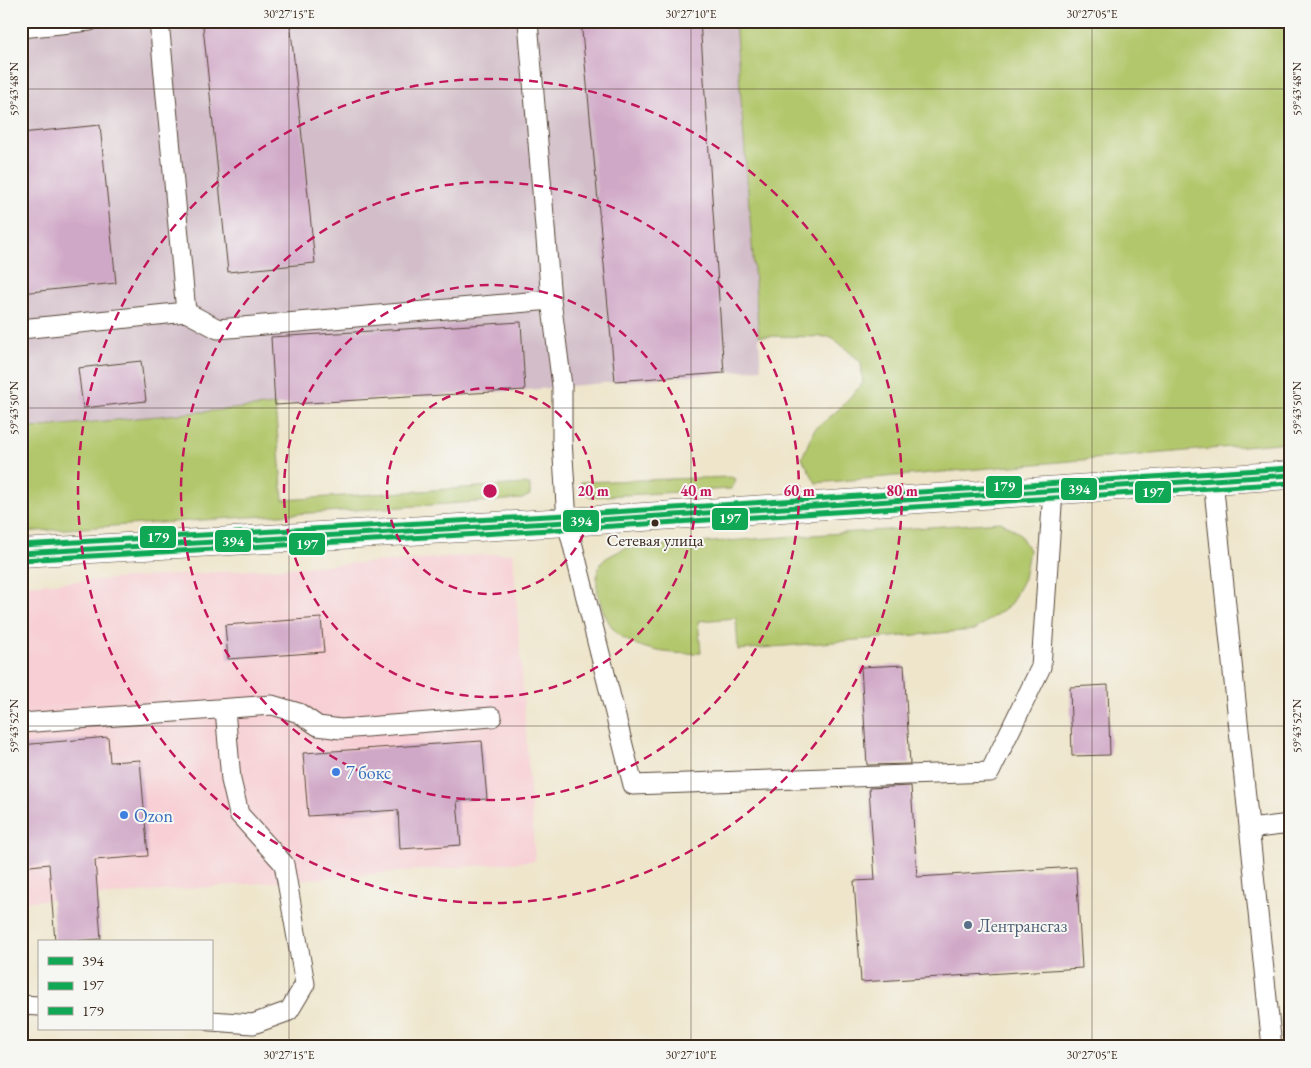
<svg xmlns="http://www.w3.org/2000/svg" width="1311" height="1068" font-family="'EB Garamond',serif">
	<rect width="100%" height="100%" fill="#f6f6f2"/>
	<filter id="ink" filterUnits="userSpaceOnUse"><feTurbulence type="fractalNoise" baseFrequency=".02" numOctaves="2"/><feDisplacementMap in="SourceGraphic" scale="10" xChannelSelector="R" yChannelSelector="G"/><feConvolveMatrix kernelMatrix="1 2 1 2 8 2 1 2 1" color-interpolation-filters="sRGB"/></filter>
	<filter id="wash" filterUnits="userSpaceOnUse"><feTurbulence type="fractalNoise" baseFrequency=".0096" numOctaves="4" result="noise"/><feDisplacementMap in="SourceGraphic" scale="20" xChannelSelector="R" yChannelSelector="G"/><feGaussianBlur stdDeviation="1.12" result="paint"/><feColorMatrix in="noise" values="0 0 0 0 0 0 0 0 0 0 0 0 0 0 0 0 0 1.4 0 .05"/><feComposite in="paint" operator="in"/></filter>
	<g filter="url(#wash)">
		<rect width="100%" height="100%" fill="#eee5cb"/>
		<path fill="#f7cfd4" d="M 513,553 L 535,861 L 21,902 L 21,585 Z"/>
		<path fill="#d2bdc8" d="M 21,21 L 735,21 L 761,369 L 525,390 L 275,405 L 21,429 Z"/>
		<path fill="#b2c76c" stroke="#767845" d="M 735,21 L 1290,21 L 1290,442 L 816,483 L 802,458 L 814,430 L 837,411 L 863,383 L 861,362 L 832,337 L 759,336 Z
			M 275,405 L 283,500 L 525,484 L 530,485 L 530,495 L 522,499 L 21,532 L 21,429 Z
			M 730,477 L 736,479 L 734,485 L 731,489 L 590,497 L 582,490 L 581,482 Z
			M 1001,522 L 1019,533 L 1029,550 L 1024,578 L 1010,605 L 975,630 L 738,650 L 736,618 L 698,621 L 701,653 C 674,655 647,652 623,638 C 605,627 588,581 602,562 C 607,556 619,552 625,548 Z"/>
		<g id="blocks">
			<path fill="#d0a8c7" d="M 247,21 L 290,21 L 315,263 L 228,272 L 203,26 Z
				M 581,21 L 700,21 L 724,373 L 615,381 Z
				M 100,125 L 116,283 L 21,293 L 21,133 Z
				M 521,322 L 525,390 L 275,405 L 271,337 Z
				M 141,361 L 146,401 L 83,408 L 78,368 Z
				M 321,618 L 324,652 L 228,659 L 225,625 Z
				M 904,665 L 910,764 L 867,765 L 861,667 Z
				M 1108,685 L 1110,755 L 1072,756 L 1070,687 Z
				M 108,737 L 110,762 L 140,760 L 148,856 L 95,860 L 101,939 L 55,942 L 49,864 L 21,867 L 21,745 Z
				M 482,741 L 487,799 L 457,801 L 461,845 L 400,849 L 398,810 L 308,816 L 303,753 Z
				M 911,786 L 917,877 L 1076,867 L 1082,968 L 861,982 L 854,881 L 875,880 L 869,788 Z"/>
		</g>
	</g>
	<g filter="url(#ink)">
		<use href="#blocks" fill-opacity="0" stroke="#564638" stroke-width="1"/>
		<g fill="none" stroke-linecap="round" stroke-linejoin="round">
			<g stroke="#564638" stroke-width="21">
				<path id="service" d="M 528,21 L 551,300 L 562,386 L 562,440 L 567,522 L 633,785 L 990,772 L 1041,667 L 1053,491
					M 21,28 L 90,21
					M 186,312 L 218,329 L 551,300
					M 21,329 L 186,312 L 159,21
					M 1213,480 L 1272,1047
					M 21,723 L 272,705 L 299,713 L 318,726 L 341,729 L 492,717
					M 1249,829 L 1290,824
					M 21,1005 L 39,1006
					M 211,1021 L 253,1024 L 289,1011 L 305,984 L 284,864 L 239,814 L 231,780 L 225,709"/>
			</g>
			<g stroke="#564638" stroke-width="29">
				<path id="minor" d="M 21,553 L 567,522 L 1290,475"/>
			</g>
			<use href="#service" stroke="#fff" stroke-width="19"/>
			<use href="#minor" stroke="#fff" stroke-width="28"/>
			<g stroke="#f6f6f2" stroke-width="9">
				<path id="bus-1" d="M 21,553 L 567,522 L 1290,475"/>
			</g>
			<g stroke="#f6f6f2" stroke-width="9">
				<path id="bus-2" d="M 21,560 L 567,529 L 1290,483"/>
			</g>
			<g stroke="#f6f6f2" stroke-width="9">
				<path id="bus-3" d="M 21,545 L 567,515 L 1290,468"/>
			</g>
			<use href="#bus-1" stroke="#10a855" stroke-width="5"/>
			<use href="#bus-2" stroke="#10a855" stroke-width="5"/>
			<use href="#bus-3" stroke="#10a855" stroke-width="5"/>
		</g>
	</g>
	<path fill="none" stroke="#3b2a1e" stroke-width="1" stroke-opacity="0.45" d="M 289,21 L 289,1047M 691,21 L 691,1047M 1092,21 L 1092,1047M 21,89 L 1290,89M 21,408 L 1290,408M 21,726 L 1290,726M 21,1044 L 1290,1044"/>
	<g fill="none" stroke="#c2185b" stroke-width="2.5" stroke-dasharray="9 6">
		<circle cx="490" cy="491" r="103"/>
		<circle cx="490" cy="491" r="206"/>
		<circle cx="490" cy="491" r="309"/>
		<circle cx="490" cy="491" r="412"/>
	</g>
	<circle fill="#3b2a1e" stroke="#f6f6f2" stroke-width="2" cx="655" cy="523" r="4.5"/>
	<g fill="#3f7fe0" stroke="#f6f6f2" stroke-width="2">
		<circle cx="336" cy="772" r="5"/>
		<circle cx="124" cy="815" r="5"/>
	</g>
	<circle fill="#5c6f8a" stroke="#f6f6f2" stroke-width="2" cx="968" cy="925" r="5"/>
	<g text-anchor="middle" dominant-baseline="central" stroke-width="4" stroke-linejoin="round" paint-order="stroke">
		<g font-size="17" fill="#3b2a1e" stroke="#f6f6f2">
			<text x="655" y="540">Сетевая улица</text>
		</g>
		<g font-size="18" fill="#366cbe" stroke="#f6f6f2" text-anchor="start">
			<text x="346" y="772">7 бокс</text>
			<text x="134" y="815">Ozon</text>
		</g>
		<g font-size="18" fill="#4e5e75" stroke="#f6f6f2" text-anchor="start">
			<text x="978" y="925">Лентрансгаз</text>
		</g>
	</g>
	<circle cx="490" cy="491" r="8" fill="#c2185b" stroke="#f6f6f2" stroke-width="2.5"/>
	<g font-size="15" text-anchor="middle" font-weight="bold" fill="#c2185b" stroke="#f6f6f2" stroke-width="4" stroke-linejoin="round" paint-order="stroke">
		<text x="593" y="496">20 m</text>
		<text x="696" y="496">40 m</text>
		<text x="799" y="496">60 m</text>
		<text x="902" y="496">80 m</text>
	</g>
	<g stroke="#f6f6f2" stroke-width="2">
		<rect x="985" y="475" width="38" height="24" rx="5" fill="#10a855"/>
		<rect x="1060" y="477" width="38" height="24" rx="5" fill="#10a855"/>
		<rect x="1134" y="480" width="38" height="24" rx="5" fill="#10a855"/>
		<rect x="711" y="507" width="38" height="24" rx="5" fill="#10a855"/>
		<rect x="562" y="509" width="38" height="24" rx="5" fill="#10a855"/>
		<rect x="139" y="525" width="38" height="24" rx="5" fill="#10a855"/>
		<rect x="214" y="529" width="38" height="24" rx="5" fill="#10a855"/>
		<rect x="288" y="532" width="38" height="24" rx="5" fill="#10a855"/>
	</g>
	<g font-size="14" text-anchor="middle" font-weight="bold" fill="#fff">
		<text x="1004" y="491">179</text>
		<text x="1079" y="494">394</text>
		<text x="1153" y="497">197</text>
		<text x="730" y="523">197</text>
		<text x="581" y="526">394</text>
		<text x="158" y="542">179</text>
		<text x="233" y="546">394</text>
		<text x="307" y="549">197</text>
	</g>
	<rect width="1311" height="1068" fill="none" stroke="#f6f6f2" stroke-width="55"/>
	<rect x="38" y="940" width="175" height="90" fill="#f6f6f2" stroke="#aba49d"/>
	<rect x="48" y="957" width="25" height="8" fill="#10a855" stroke="#aba49d"/>
	<text x="82" y="966" font-size="15" fill="#3b2a1e">394</text>
	<rect x="48" y="982" width="25" height="8" fill="#10a855" stroke="#aba49d"/>
	<text x="82" y="990" font-size="15" fill="#3b2a1e">197</text>
	<rect x="48" y="1007" width="25" height="8" fill="#10a855" stroke="#aba49d"/>
	<text x="82" y="1016" font-size="15" fill="#3b2a1e">179</text>
	<rect x="28" y="28" width="1256" height="1012" fill="none" stroke="#3b2a1e" stroke-width="2"/>
	<g font-size="12" text-anchor="middle" fill="#3b2a1e">
		<text x="289" y="18">30°27'15"E</text>
		<text x="691" y="18">30°27'10"E</text>
		<text x="1092" y="18">30°27'05"E</text>
		<text transform="translate(1297 89) rotate(-90)" y="4">59°43'48"N</text>
		<text transform="translate(14 89) rotate(-90)" y="4">59°43'48"N</text>
		<text transform="translate(1297 408) rotate(-90)" y="4">59°43'50"N</text>
		<text transform="translate(14 408) rotate(-90)" y="4">59°43'50"N</text>
		<text transform="translate(1297 726) rotate(-90)" y="4">59°43'52"N</text>
		<text transform="translate(14 726) rotate(-90)" y="4">59°43'52"N</text>
		<text x="289" y="1059">30°27'15"E</text>
		<text x="691" y="1059">30°27'10"E</text>
		<text x="1092" y="1059">30°27'05"E</text>
	</g>
</svg>
